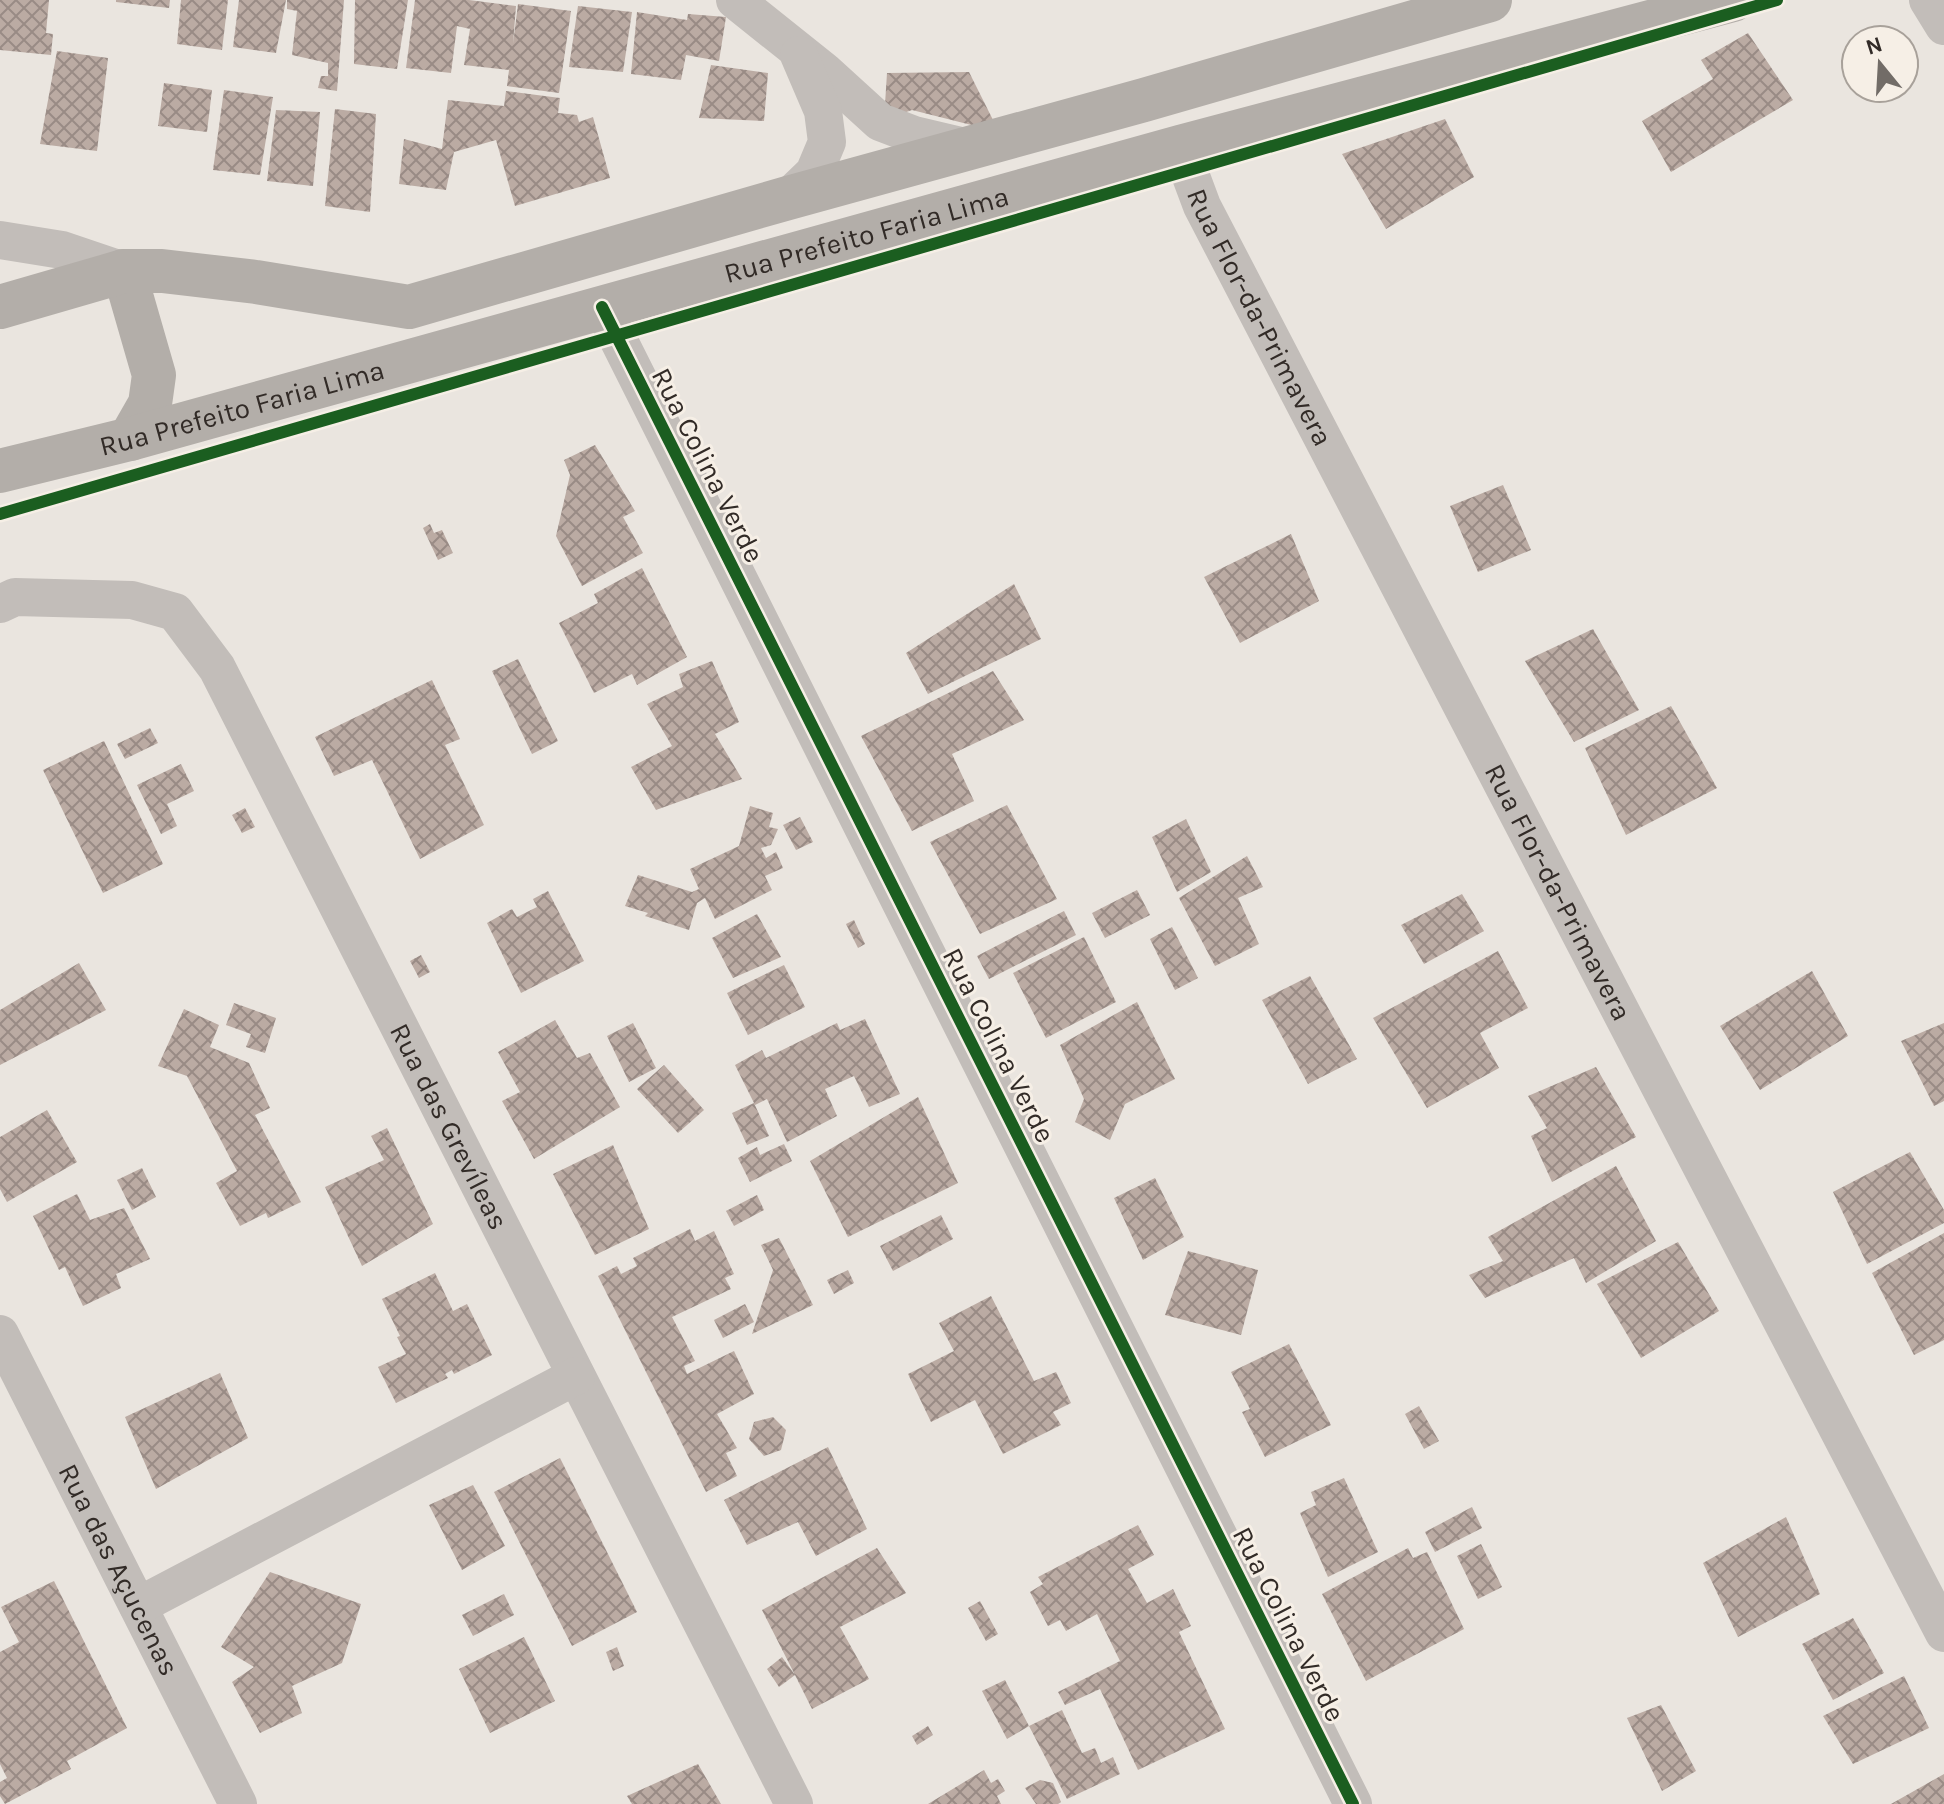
<svg xmlns="http://www.w3.org/2000/svg" width="1944" height="1804" font-family="Karla,sans-serif">
	<defs>
		<pattern id="building-cross-hatch" width="8" height="8" patternUnits="userSpaceOnUse" patternTransform="scale(2)"><rect width="8" height="8" fill="#bbaba3"/><path d="M0 0l8 8M0 8l8-8" fill="none" stroke="#998b85"/></pattern>
	</defs>
	<rect width="100%" height="100%" fill="#eae5df"/>
	<path fill="url(#building-cross-hatch)" d="M 0,0 L 49,0 L 46,33 L 53,34 L 51,55 L 0,50 Z
		M 116,0 L 170,0 L 169,8 L 116,2 Z
		M 181,0 L 228,0 L 222,50 L 177,44 Z
		M 239,0 L 286,0 L 276,53 L 233,47 Z
		M 287,0 L 344,0 L 337,91 L 318,88 L 321,76 L 328,76 L 328,63 L 292,55 L 297,11 L 287,9 Z
		M 355,0 L 408,0 L 397,69 L 354,64 Z
		M 415,0 L 469,0 L 516,6 L 513,44 L 518,4 L 571,11 L 559,93 L 507,86 L 509,70 L 464,65 L 470,29 L 457,26 L 451,73 L 406,68 Z
		M 578,6 L 632,12 L 623,72 L 569,67 Z
		M 637,12 L 687,20 L 688,14 L 726,17 L 719,61 L 686,55 L 681,80 L 631,74 Z
		M 1748,33 L 1793,100 L 1671,172 L 1642,121 L 1713,79 L 1701,60 Z
		M 57,51 L 108,58 L 97,151 L 40,144 Z
		M 711,65 L 768,73 L 764,121 L 699,118 Z
		M 969,72 L 999,132 L 912,110 L 884,120 L 887,73 Z
		M 164,83 L 212,90 L 207,132 L 158,126 Z
		M 224,90 L 273,97 L 260,175 L 213,170 Z
		M 506,91 L 560,98 L 558,113 L 577,115 L 579,122 L 593,117 L 610,178 L 515,206 L 496,140 L 454,152 L 446,190 L 399,184 L 404,139 L 442,149 L 448,100 L 504,106 Z
		M 335,109 L 376,114 L 370,212 L 325,206 Z
		M 276,110 L 320,112 L 313,186 L 267,181 Z
		M 1445,119 L 1474,177 L 1386,229 L 1342,154 Z
		M 595,445 L 635,511 L 623,517 L 643,553 L 582,586 L 556,536 L 570,475 L 564,460 Z
		M 1503,485 L 1531,550 L 1478,572 L 1450,506 Z
		M 430,524 L 434,533 L 442,530 L 453,553 L 438,560 L 423,528 Z
		M 1291,534 L 1319,601 L 1240,643 L 1204,577 Z
		M 642,568 L 687,657 L 637,685 L 632,674 L 594,693 L 559,623 L 598,603 L 594,594 Z
		M 1014,584 L 1041,639 L 928,694 L 906,653 Z
		M 1593,629 L 1639,710 L 1574,742 L 1525,661 Z
		M 518,659 L 558,741 L 532,754 L 492,671 Z
		M 712,661 L 739,722 L 715,734 L 742,779 L 656,810 L 631,767 L 672,746 L 647,704 L 683,687 L 679,674 Z
		M 993,671 L 1024,720 L 952,754 L 974,801 L 912,831 L 861,736 Z
		M 432,680 L 460,739 L 445,745 L 484,825 L 420,859 L 372,760 L 334,776 L 315,737 Z
		M 1671,706 L 1717,788 L 1626,835 L 1585,748 Z
		M 150,728 L 158,743 L 125,759 L 117,744 Z
		M 104,741 L 163,864 L 103,893 L 43,770 Z
		M 181,764 L 194,791 L 167,804 L 177,826 L 161,834 L 137,785 Z
		M 1007,805 L 1057,899 L 980,934 L 930,842 Z
		M 750,806 L 773,813 L 769,827 L 778,829 L 771,845 L 761,848 L 766,858 L 776,852 L 783,868 L 765,876 L 772,890 L 715,919 L 705,898 L 697,903 L 689,930 L 645,916 L 648,913 L 625,906 L 638,875 L 692,892 L 699,889 L 690,869 L 739,846 Z
		M 245,808 L 255,827 L 242,833 L 232,815 Z
		M 800,817 L 813,842 L 796,850 L 783,825 Z
		M 1186,819 L 1211,872 L 1177,892 L 1152,837 Z
		M 1247,856 L 1263,887 L 1238,898 L 1259,944 L 1215,966 L 1179,898 Z
		M 1137,890 L 1150,915 L 1105,938 L 1092,913 Z
		M 548,891 L 584,961 L 521,993 L 487,923 L 512,909 L 517,917 L 537,907 L 533,899 Z
		M 1462,894 L 1484,931 L 1424,964 L 1401,925 Z
		M 1064,911 L 1076,935 L 989,979 L 977,956 Z
		M 757,914 L 781,957 L 733,978 L 712,938 Z
		M 854,920 L 865,944 L 858,948 L 846,924 Z
		M 1172,927 L 1198,978 L 1175,990 L 1150,939 Z
		M 1084,937 L 1116,1002 L 1046,1038 L 1013,973 Z
		M 1498,951 L 1528,1008 L 1480,1033 L 1499,1068 L 1427,1108 L 1373,1018 Z
		M 421,955 L 430,972 L 419,978 L 410,961 Z
		M 79,963 L 106,1010 L 0,1065 L 0,1010 Z
		M 784,965 L 805,1007 L 748,1035 L 727,993 Z
		M 1812,971 L 1848,1036 L 1760,1090 L 1720,1026 Z
		M 1310,976 L 1357,1059 L 1308,1084 L 1262,1000 Z
		M 1137,1002 L 1175,1079 L 1125,1104 L 1110,1140 L 1075,1122 L 1084,1099 L 1060,1045 Z
		M 234,1003 L 276,1018 L 265,1053 L 246,1047 L 251,1034 L 226,1025 Z
		M 184,1009 L 219,1025 L 210,1047 L 249,1063 L 270,1108 L 255,1115 L 301,1202 L 268,1218 L 266,1213 L 240,1226 L 216,1183 L 237,1171 L 187,1076 L 158,1066 Z
		M 865,1019 L 900,1094 L 869,1107 L 854,1076 L 825,1089 L 837,1116 L 787,1142 L 767,1099 L 755,1105 L 735,1065 L 762,1050 L 766,1058 L 837,1023 L 840,1030 Z
		M 555,1020 L 577,1058 L 590,1053 L 620,1107 L 534,1159 L 502,1101 L 520,1092 L 498,1052 Z
		M 633,1023 L 656,1068 L 629,1082 L 607,1036 Z
		M 1944,1023 L 1944,1101 L 1934,1106 L 1901,1041 Z
		M 664,1065 L 704,1110 L 678,1133 L 637,1089 Z
		M 1596,1067 L 1636,1137 L 1552,1182 L 1531,1136 L 1547,1128 L 1528,1096 Z
		M 918,1097 L 958,1183 L 848,1237 L 810,1161 Z
		M 754,1103 L 769,1136 L 747,1145 L 732,1113 Z
		M 47,1110 L 77,1162 L 7,1202 L 0,1189 L 0,1137 Z
		M 387,1128 L 433,1224 L 362,1266 L 325,1187 L 384,1160 L 371,1136 Z
		M 784,1144 L 792,1161 L 750,1182 L 738,1158 L 757,1147 L 760,1155 Z
		M 613,1145 L 649,1229 L 595,1255 L 553,1174 Z
		M 1910,1152 L 1944,1210 L 1944,1223 L 1867,1264 L 1833,1192 Z
		M 1616,1166 L 1656,1241 L 1586,1283 L 1574,1258 L 1485,1298 L 1469,1275 L 1503,1261 L 1488,1237 Z
		M 142,1168 L 156,1197 L 132,1210 L 117,1180 Z
		M 1155,1178 L 1184,1237 L 1143,1260 L 1114,1198 Z
		M 77,1194 L 90,1220 L 124,1208 L 150,1259 L 116,1274 L 121,1288 L 83,1306 L 65,1267 L 59,1270 L 33,1216 Z
		M 757,1195 L 764,1210 L 734,1226 L 726,1211 Z
		M 941,1215 L 953,1239 L 893,1271 L 880,1246 Z
		M 690,1229 L 695,1241 L 714,1231 L 734,1274 L 725,1278 L 731,1289 L 672,1317 L 695,1361 L 684,1366 L 687,1374 L 734,1351 L 754,1394 L 717,1414 L 737,1448 L 726,1453 L 737,1476 L 706,1492 L 598,1276 L 617,1266 L 621,1274 L 637,1266 L 633,1258 Z
		M 1944,1233 L 1944,1340 L 1914,1355 L 1872,1273 Z
		M 779,1238 L 813,1305 L 752,1334 L 773,1270 L 761,1245 Z
		M 1678,1242 L 1719,1311 L 1641,1358 L 1597,1284 Z
		M 1188,1251 L 1258,1270 L 1241,1335 L 1165,1315 Z
		M 848,1270 L 854,1283 L 834,1294 L 827,1280 Z
		M 435,1273 L 453,1311 L 467,1304 L 492,1355 L 454,1374 L 452,1370 L 445,1374 L 448,1378 L 396,1403 L 378,1367 L 406,1354 L 397,1337 L 400,1336 L 382,1299 Z
		M 991,1296 L 1034,1381 L 1056,1372 L 1071,1403 L 1053,1412 L 1061,1425 L 1003,1454 L 975,1400 L 931,1422 L 908,1374 L 954,1351 L 939,1323 Z
		M 745,1304 L 754,1322 L 723,1338 L 714,1320 Z
		M 1289,1344 L 1331,1425 L 1265,1457 L 1242,1412 L 1250,1409 L 1231,1372 Z
		M 220,1373 L 248,1438 L 156,1489 L 125,1417 Z
		M 1419,1406 L 1439,1441 L 1424,1449 L 1405,1414 Z
		M 773,1417 L 786,1430 L 781,1450 L 764,1456 L 749,1439 L 754,1422 Z
		M 828,1447 L 867,1529 L 816,1556 L 798,1522 L 747,1545 L 724,1500 Z
		M 560,1458 L 637,1612 L 572,1646 L 494,1492 Z
		M 1344,1478 L 1378,1552 L 1328,1577 L 1300,1513 L 1316,1505 L 1311,1492 Z
		M 473,1485 L 505,1546 L 462,1570 L 429,1505 Z
		M 1472,1507 L 1482,1528 L 1435,1552 L 1425,1532 Z
		M 1786,1517 L 1820,1594 L 1738,1637 L 1703,1563 Z
		M 1138,1525 L 1154,1555 L 1128,1569 L 1147,1603 L 1173,1589 L 1191,1626 L 1179,1632 L 1225,1729 L 1138,1770 L 1100,1689 L 1065,1705 L 1058,1692 L 1120,1661 L 1097,1614 L 1066,1631 L 1060,1620 L 1048,1626 L 1030,1592 L 1043,1584 L 1038,1577 Z
		M 1481,1544 L 1502,1587 L 1478,1599 L 1457,1556 Z
		M 877,1548 L 906,1593 L 840,1627 L 869,1679 L 812,1709 L 795,1675 L 779,1687 L 767,1669 L 782,1657 L 795,1675 L 762,1610 Z
		M 1408,1548 L 1413,1558 L 1427,1552 L 1464,1629 L 1366,1681 L 1322,1594 Z
		M 270,1572 L 361,1604 L 342,1663 L 292,1686 L 302,1713 L 260,1733 L 232,1682 L 254,1667 L 221,1647 Z
		M 54,1581 L 127,1728 L 67,1761 L 71,1769 L 5,1804 L 0,1796 L 0,1782 L 7,1778 L 0,1764 L 0,1652 L 19,1642 L 1,1607 Z
		M 504,1594 L 514,1615 L 473,1636 L 462,1615 Z
		M 980,1601 L 998,1634 L 986,1641 L 968,1608 Z
		M 1853,1618 L 1884,1673 L 1833,1700 L 1802,1644 Z
		M 524,1637 L 555,1701 L 490,1733 L 459,1669 Z
		M 617,1647 L 624,1666 L 613,1671 L 606,1652 Z
		M 1904,1676 L 1929,1728 L 1853,1764 L 1823,1716 Z
		M 1005,1680 L 1029,1726 L 1007,1739 L 982,1691 Z
		M 1661,1705 L 1696,1771 L 1662,1791 L 1627,1718 Z
		M 1062,1710 L 1082,1753 L 1095,1748 L 1101,1763 L 1113,1757 L 1120,1774 L 1067,1799 L 1029,1726 Z
		M 928,1726 L 933,1735 L 917,1745 L 912,1736 Z
		M 698,1764 L 721,1804 L 632,1804 L 627,1796 Z
		M 984,1770 L 991,1783 L 998,1779 L 1005,1791 L 997,1796 L 1001,1804 L 928,1804 Z
		M 1944,1774 L 1944,1804 L 1891,1804 Z
		M 1040,1780 L 1053,1783 L 1061,1802 L 1058,1804 L 1036,1804 L 1025,1788 Z"/>
	<g fill="none" stroke-linecap="round" stroke-linejoin="round">
		<g stroke="#c2bdb9" stroke-width="38">
			<path d="M 735,0 L 824,71 L 880,122 L 914,135 L 969,148"/>
			<path d="M 1928,0 L 1944,26"/>
			<path id="s1" d="M 1180,147 L 1202,206 L 1944,1633"/>
			<path d="M 788,198 L 814,173 L 827,142 L 823,111 L 799,55"/>
			<path d="M 0,240 L 62,250 L 124,271"/>
			<path d="M 602,307 L 1353,1804"/>
			<path id="s2" d="M 0,604 L 15,597 L 132,600 L 175,612 L 217,668 L 794,1804"/>
			<path id="s3" d="M 0,1334 L 238,1804"/>
			<path d="M 138,1606 L 576,1376"/>
		</g>
		<g stroke="#b3aea9" stroke-width="44">
			<path d="M 124,271 L 154,375 L 150,404 L 130,439"/>
			<path d="M 0,307 L 124,271 L 162,271 L 256,282 L 409,307 L 788,198 L 1144,100 L 1490,0"/>
			<path id="s4" d="M 0,471 L 130,439 L 1180,147 L 1733,0"/>
		</g>
		<g stroke="#f6efe6" stroke-width="17">
			<path id="cycleway" d="M 602,307 L 1353,1804
				M 0,514 L 1777,0"/>
		</g>
		<use href="#cycleway" stroke="#1b5e20" stroke-width="12"/>
	</g>
	<g text-anchor="middle" dominant-baseline="central" stroke-width="6" stroke-linejoin="round" paint-order="stroke">
		<g font-size="28" fill="#322b27" stroke="#f6efe6">
			<text stroke="none"><textPath href="#s4" startOffset="898">Rua Prefeito Faria Lima</textPath></text>
			<text stroke="none"><textPath href="#s1" startOffset="188">Rua Flor-da-Primavera</textPath></text>
			<text stroke="none"><textPath href="#s4" startOffset="250">Rua Prefeito Faria Lima</textPath></text>
			<text transform="translate(708 465) rotate(63)">Rua Colina Verde</text>
			<text stroke="none"><textPath href="#s1" startOffset="836">Rua Flor-da-Primavera</textPath></text>
			<text transform="translate(999 1045) rotate(63)">Rua Colina Verde</text>
			<text stroke="none"><textPath href="#s2" startOffset="762">Rua das Grevíleas</textPath></text>
			<text stroke="none"><textPath href="#s3" startOffset="264">Rua das Açucenas</textPath></text>
			<text transform="translate(1289 1624) rotate(63)">Rua Colina Verde</text>
		</g>
	</g>
	<g transform="translate(1880 64) rotate(342)"><circle r="38" fill="#f6efe6" stroke="#a8a19a" stroke-width="2"/>
	<path d="M0-6L14 30L0 20L-14 30Z" fill="#726c67"/>
	<text y="-12" font-size="22" font-weight="bold" text-anchor="middle" fill="#322b27">N</text>
	</g>
</svg>
